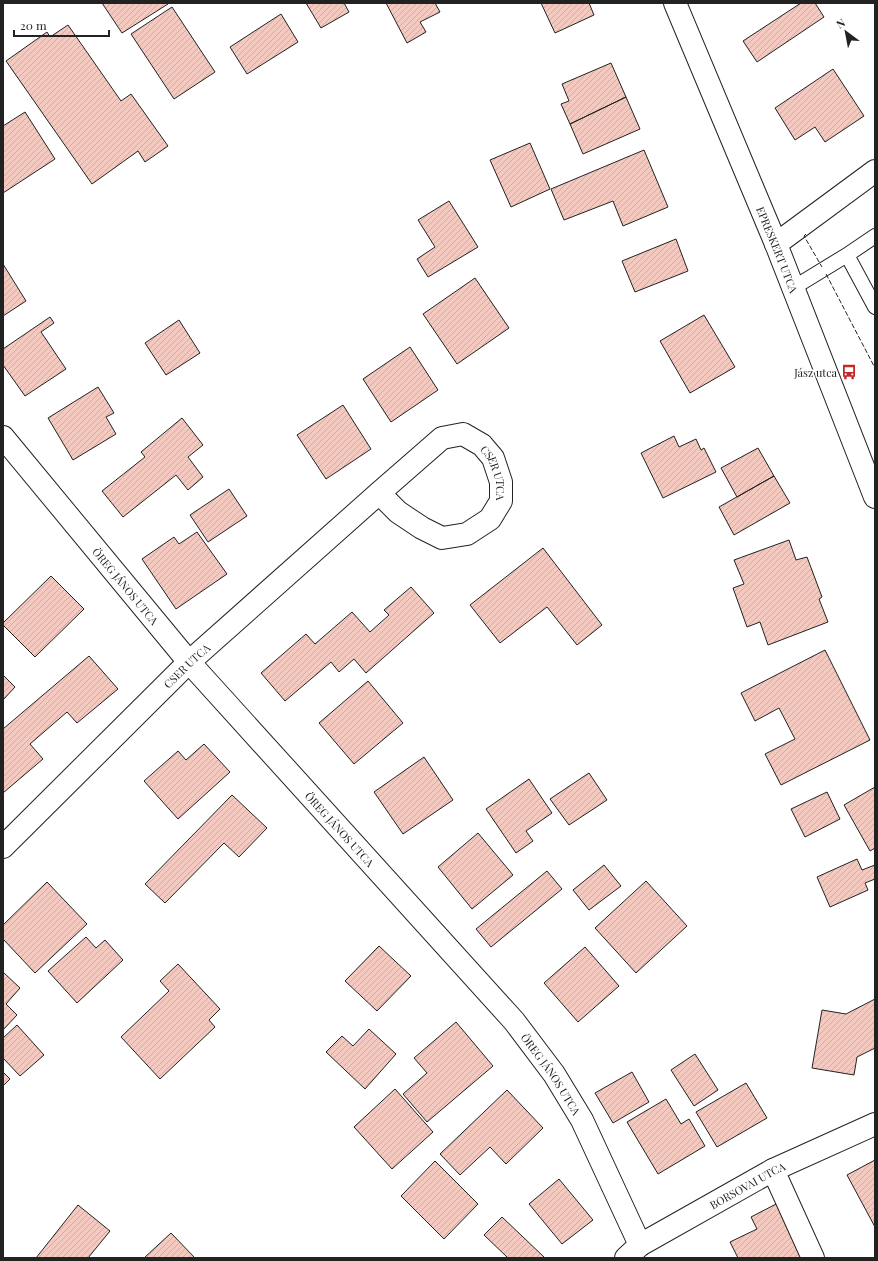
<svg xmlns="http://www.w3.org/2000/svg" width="878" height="1261" font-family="'Playfair Display',serif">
	<defs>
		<pattern id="building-hatch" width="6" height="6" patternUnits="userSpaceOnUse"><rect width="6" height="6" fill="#f3c9c0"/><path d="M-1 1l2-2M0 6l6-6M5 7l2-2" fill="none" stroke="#d0aca5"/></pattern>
	</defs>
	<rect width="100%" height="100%" fill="#fff"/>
	<path fill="url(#building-hatch)" stroke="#222" d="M 102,3 L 167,3 L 168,4 L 122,33 Z
		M 306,3 L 344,3 L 349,12 L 321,28 Z
		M 386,3 L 435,3 L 440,12 L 420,22 L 426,32 L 407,43 Z
		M 541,3 L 589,3 L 594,15 L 555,33 Z
		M 801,3 L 815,3 L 824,17 L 757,62 L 743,41 Z
		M 172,7 L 215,72 L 174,99 L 131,34 Z
		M 281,14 L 298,42 L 247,74 L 230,47 Z
		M 68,25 L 121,101 L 131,94 L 168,146 L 145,162 L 138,151 L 92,184 L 6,61 L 47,32 L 50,37 Z
		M 611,63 L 626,97 L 570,124 L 561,104 L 569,101 L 562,84 Z
		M 833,69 L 864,116 L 825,142 L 815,127 L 795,140 L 775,108 Z
		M 626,97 L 640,129 L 583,154 L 570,124 Z
		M 25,112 L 55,159 L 3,193 L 3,126 Z
		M 530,143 L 550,189 L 511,207 L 490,160 Z
		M 644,150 L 668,207 L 623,226 L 613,201 L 564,220 L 551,189 Z
		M 449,201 L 478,247 L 428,277 L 417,259 L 435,247 L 418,220 Z
		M 676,239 L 688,271 L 635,292 L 622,261 Z
		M 3,264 L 26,301 L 3,316 Z
		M 475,278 L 509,328 L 457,364 L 423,314 Z
		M 704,315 L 735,367 L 690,393 L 660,341 Z
		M 50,317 L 54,323 L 41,332 L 66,369 L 25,396 L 3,365 L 3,349 Z
		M 179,320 L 200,353 L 166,375 L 145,343 Z
		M 410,347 L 438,390 L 391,422 L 363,379 Z
		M 98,387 L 114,413 L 106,417 L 116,434 L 73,460 L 48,418 Z
		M 343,405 L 371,449 L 326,479 L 297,435 Z
		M 182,418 L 203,445 L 188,457 L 203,477 L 188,490 L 176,475 L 123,517 L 102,491 L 145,457 L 141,452 Z
		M 674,436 L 679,447 L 696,439 L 701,450 L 704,448 L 716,472 L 663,498 L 641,453 Z
		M 758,448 L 774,476 L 737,497 L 721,468 Z
		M 774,476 L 790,503 L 734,535 L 719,507 Z
		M 229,489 L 247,516 L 208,542 L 190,515 Z
		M 197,532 L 227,574 L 176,609 L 142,559 L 174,537 L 179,544 Z
		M 789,540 L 796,560 L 807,557 L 822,597 L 819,599 L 828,622 L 768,645 L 760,622 L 747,627 L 733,588 L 744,584 L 734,560 Z
		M 543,548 L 602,625 L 577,645 L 547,607 L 500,643 L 470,605 Z
		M 51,576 L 84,609 L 35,657 L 3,625 L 3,623 Z
		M 411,587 L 434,613 L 366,673 L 354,659 L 339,672 L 331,662 L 285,701 L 261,673 L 306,634 L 315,644 L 352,612 L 370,632 L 389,615 L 384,610 Z
		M 825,650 L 870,740 L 781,785 L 765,754 L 795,739 L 779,708 L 755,721 L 741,693 Z
		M 89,656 L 118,689 L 77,723 L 67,712 L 30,744 L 43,759 L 3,793 L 3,729 Z
		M 3,675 L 15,687 L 3,700 Z
		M 368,681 L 403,723 L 354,764 L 319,723 Z
		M 204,744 L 230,772 L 178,819 L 144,781 L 178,751 L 186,760 Z
		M 424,757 L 453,800 L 403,834 L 374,792 Z
		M 589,773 L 607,800 L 569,825 L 550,799 Z
		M 529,779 L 552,813 L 526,831 L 533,841 L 516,853 L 486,809 Z
		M 875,787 L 875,848 L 870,851 L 844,805 Z
		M 827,792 L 840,819 L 805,837 L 791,809 Z
		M 232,795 L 267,828 L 239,857 L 224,843 L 165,903 L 145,884 Z
		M 478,833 L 513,875 L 472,909 L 438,867 Z
		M 857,859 L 862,870 L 875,865 L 875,879 L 865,883 L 868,890 L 830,907 L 817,877 Z
		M 604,865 L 621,886 L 589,910 L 573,890 Z
		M 547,871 L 562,889 L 491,947 L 476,929 Z
		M 646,881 L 687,926 L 636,973 L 595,928 Z
		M 47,882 L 87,924 L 35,973 L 3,939 L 3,925 Z
		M 86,937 L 96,948 L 105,940 L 123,960 L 77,1003 L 48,971 Z
		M 379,946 L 411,976 L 377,1011 L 345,981 Z
		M 585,947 L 619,986 L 578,1022 L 544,983 Z
		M 178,964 L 220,1009 L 209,1020 L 215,1027 L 160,1079 L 121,1037 L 169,991 L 160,981 Z
		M 3,972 L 20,988 L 6,1004 L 17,1015 L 3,1030 Z
		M 875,999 L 875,1048 L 857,1057 L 854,1075 L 812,1068 L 822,1010 L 846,1014 Z
		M 456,1022 L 493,1066 L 427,1122 L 403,1094 L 427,1073 L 414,1058 Z
		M 17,1025 L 44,1055 L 20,1076 L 3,1058 L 3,1038 Z
		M 369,1029 L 396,1054 L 365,1089 L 326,1052 L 342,1036 L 353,1046 Z
		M 695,1054 L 718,1090 L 694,1106 L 671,1070 Z
		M 3,1072 L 10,1079 L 3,1086 Z
		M 632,1072 L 649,1102 L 613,1123 L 595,1093 Z
		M 746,1083 L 767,1118 L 717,1147 L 696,1112 Z
		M 395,1089 L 433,1132 L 392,1169 L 354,1127 Z
		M 507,1090 L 543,1128 L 506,1164 L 490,1147 L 460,1175 L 440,1154 Z
		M 666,1099 L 681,1124 L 689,1119 L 705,1146 L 658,1174 L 627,1122 Z
		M 875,1160 L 875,1227 L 847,1175 Z
		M 435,1161 L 478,1204 L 444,1239 L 401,1196 Z
		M 559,1179 L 593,1220 L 562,1244 L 529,1204 Z
		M 778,1203 L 805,1258 L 738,1258 L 730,1242 L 757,1229 L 751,1217 Z
		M 78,1205 L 110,1231 L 88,1258 L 36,1258 Z
		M 502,1217 L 544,1257 L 543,1258 L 508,1258 L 484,1235 Z
		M 171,1233 L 195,1258 L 144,1258 Z"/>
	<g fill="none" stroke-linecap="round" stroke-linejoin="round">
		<g stroke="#222" stroke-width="16">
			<path id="service" d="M 875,236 L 847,255 L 875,307
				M 793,288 L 847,255"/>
		</g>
		<g stroke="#222" stroke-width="24">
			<g id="minor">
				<path id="s1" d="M 675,3 L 776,244 L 875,497"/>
				<path d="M 776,244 L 875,171"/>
				<path id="s2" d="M 3,437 L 189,662 L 514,1021 L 554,1074 L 582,1120 L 640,1245"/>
				<path id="s3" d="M 3,847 L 189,662 L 379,493 L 442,438 L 463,434 L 482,445 L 493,458 L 501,482 L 501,501 L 490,519 L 467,534 L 442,538 L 422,528 L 398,512 L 379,493"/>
				<path d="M 773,1170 L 813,1258"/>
				<path id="s4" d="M 626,1258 L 640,1245 L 773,1170 L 875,1124"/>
			</g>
		</g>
		<use href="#service" stroke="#fff" stroke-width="14"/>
		<use href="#minor" stroke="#fff" stroke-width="22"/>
		<path stroke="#222" stroke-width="1" stroke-dasharray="5 2" stroke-linecap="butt" d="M 806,234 L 804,236 L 822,267
			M 826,274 L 875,368"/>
	</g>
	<defs>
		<g id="bus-bare" transform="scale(1.2)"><path d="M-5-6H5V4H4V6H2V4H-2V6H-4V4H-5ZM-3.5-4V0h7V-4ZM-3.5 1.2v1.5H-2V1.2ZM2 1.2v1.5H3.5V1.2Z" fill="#c62828" stroke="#fff" stroke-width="2.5" paint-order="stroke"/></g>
	</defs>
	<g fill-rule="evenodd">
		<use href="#bus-bare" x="849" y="372"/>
	</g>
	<g text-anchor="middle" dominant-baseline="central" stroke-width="3" stroke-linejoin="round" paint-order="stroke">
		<g font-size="11" fill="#222" stroke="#fff">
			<text stroke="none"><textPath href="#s1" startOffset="267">EPRESKERT UTCA</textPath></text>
			<text stroke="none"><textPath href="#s3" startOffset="675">CSER UTCA</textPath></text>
			<text stroke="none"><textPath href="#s2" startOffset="193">ÖREG JÁNOS UTCA</textPath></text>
			<text stroke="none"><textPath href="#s3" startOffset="258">CSER UTCA</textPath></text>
			<text stroke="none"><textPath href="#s2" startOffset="517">ÖREG JÁNOS UTCA</textPath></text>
			<text stroke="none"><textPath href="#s2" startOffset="841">ÖREG JÁNOS UTCA</textPath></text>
			<text stroke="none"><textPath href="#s4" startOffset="142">BORSOVAI UTCA</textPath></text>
		</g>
		<g font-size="11" fill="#222" stroke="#fff" text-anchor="end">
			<text x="837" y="372">Jász utca</text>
		</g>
	</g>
	<rect width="878" height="1261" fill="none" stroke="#222222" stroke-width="8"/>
	<g transform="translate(846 32) rotate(328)" stroke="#ffffff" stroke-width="3" paint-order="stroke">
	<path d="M0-3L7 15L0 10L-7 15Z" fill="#222222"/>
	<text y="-6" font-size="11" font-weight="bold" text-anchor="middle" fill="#222222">N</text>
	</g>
	<path d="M14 30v6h95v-6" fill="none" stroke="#222222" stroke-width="2"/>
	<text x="20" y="30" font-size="12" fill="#222222" stroke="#ffffff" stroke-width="3" paint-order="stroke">20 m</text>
</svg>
